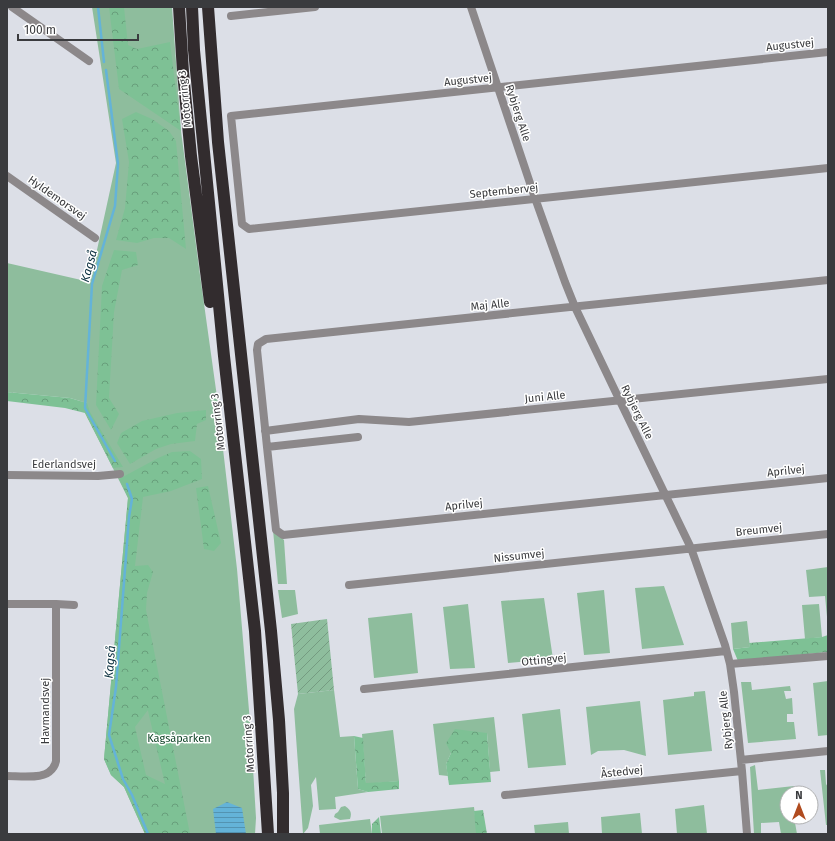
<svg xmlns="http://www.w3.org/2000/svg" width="835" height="841" font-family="'Fira Sans',sans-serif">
	<defs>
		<pattern id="forest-crowns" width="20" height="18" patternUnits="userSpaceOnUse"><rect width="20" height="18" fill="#7ec195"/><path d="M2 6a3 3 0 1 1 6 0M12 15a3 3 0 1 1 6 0" fill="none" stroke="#689e7b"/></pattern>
		<pattern id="garden-furrows" width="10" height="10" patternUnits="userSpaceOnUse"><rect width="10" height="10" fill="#8ebd9d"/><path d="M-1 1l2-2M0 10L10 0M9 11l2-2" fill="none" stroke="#759b81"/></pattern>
		<pattern id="water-rules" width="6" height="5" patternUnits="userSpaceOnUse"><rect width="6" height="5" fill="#64b3d8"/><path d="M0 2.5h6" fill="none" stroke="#5393b1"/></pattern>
	</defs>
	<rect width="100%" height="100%" fill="#dcdfe7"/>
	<path fill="#8ebd9d" d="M 92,7 L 172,7 L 181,131 L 200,275 L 223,440 L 223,449 L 237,569 L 251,734 L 256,818 L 255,834 L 145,834 L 124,787 L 111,775 L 104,759 L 128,498 L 85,413 L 87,403 L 70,398 L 7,392 L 7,263 L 90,282 L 116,163 Z
		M 273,530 L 284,540 L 287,584 L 278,584 Z
		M 828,567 L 828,627 L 825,596 L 809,597 L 806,570 Z
		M 664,586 L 684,645 L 642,649 L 635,588 Z
		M 278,590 L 295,590 L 298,614 L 282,618 Z
		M 604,590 L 610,653 L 584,655 L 577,593 Z
		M 544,598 L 553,659 L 508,663 L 501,601 Z
		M 468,604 L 475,668 L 450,669 L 443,607 Z
		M 819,604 L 822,637 L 805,639 L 802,605 Z
		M 412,613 L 418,673 L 374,678 L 368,618 Z
		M 747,621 L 750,647 L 733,649 L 731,623 Z
		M 828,681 L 828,735 L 818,736 L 813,683 Z
		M 741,682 L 751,682 L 752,690 L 790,686 L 791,691 L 784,691 L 786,699 L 792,698 L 793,714 L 787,714 L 787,722 L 794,722 L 796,739 L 748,743 Z
		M 334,690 L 340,737 L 354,736 L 358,789 L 368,792 L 335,797 L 336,809 L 319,810 L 316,777 L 311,785 L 313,806 L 308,828 L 303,834 L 294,709 L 298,694 Z
		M 705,691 L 712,751 L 668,755 L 663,700 L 694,696 L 694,692 Z
		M 640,701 L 646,756 L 624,750 L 598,751 L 591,755 L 586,707 Z
		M 560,709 L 566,765 L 528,768 L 522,714 Z
		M 494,717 L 500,771 L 490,772 L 487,733 L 451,753 L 446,764 L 448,776 L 439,775 L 433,724 Z
		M 393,730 L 399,781 L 366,784 L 362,734 Z
		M 755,765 L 758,790 L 794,786 L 795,793 L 787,793 L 787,817 L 794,817 L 797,834 L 781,834 L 779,822 L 761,823 L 761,834 L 754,834 L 750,767 Z
		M 820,770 L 825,770 L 826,784 L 828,787 L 828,825 L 826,825 Z
		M 704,805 L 707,834 L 677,834 L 675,809 Z
		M 345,806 C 351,810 352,813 350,819 L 340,820 L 334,817 L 335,814 L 338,812 L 341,807 Z
		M 474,807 L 477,834 L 382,834 L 380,816 Z
		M 640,813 L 642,834 L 602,834 L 601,817 Z
		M 370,819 L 372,834 L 320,834 L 319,825 Z
		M 568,822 L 569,834 L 535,834 L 534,825 Z"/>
	<path fill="url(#forest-crowns)" fill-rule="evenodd" d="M 109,7 L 124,7 L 128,45 L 137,49 L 170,42 L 181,131 L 119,89 Z
		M 136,112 L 152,119 L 169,131 L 176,141 L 186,249 L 169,238 L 154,238 L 137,243 L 116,240 L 125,208 L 129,162 L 122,119 Z
		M 114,250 L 136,252 L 138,265 L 122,270 L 114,312 L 109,398 L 119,414 L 111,430 L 96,405 L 102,286 Z
		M 7,392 L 70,398 L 87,403 L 90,412 L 123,467 L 113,468 L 85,413 L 65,408 L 7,401 Z
		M 206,410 L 206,420 L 197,424 L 195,441 L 171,444 L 156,449 L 130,464 L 117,443 L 121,433 L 142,421 L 177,413 Z
		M 190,451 L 201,459 L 202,479 L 171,491 L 143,497 L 135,566 L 148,565 L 153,572 L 147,593 L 146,610 L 190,834 L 145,834 L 124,787 L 111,775 L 104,759 L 128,498 L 119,479 L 158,458 L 172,452 ZM 148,710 L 148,711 L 165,784 L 146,775 L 135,727 Z
		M 208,486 L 221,543 L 214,551 L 204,549 L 196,488 Z
		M 828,635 L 828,652 L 738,661 L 733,649 L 750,647 L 749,643 L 822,637 Z
		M 455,729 L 487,733 L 491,782 L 449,785 L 446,764 L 451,753 L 446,743 Z
		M 354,736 L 363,738 L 366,783 L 399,781 L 399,789 L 368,792 L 358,789 Z
		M 483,810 L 487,834 L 476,834 L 474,811 Z
		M 379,817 L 381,834 L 372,834 L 372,824 Z"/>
	<path fill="url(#garden-furrows)" d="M 327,619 L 334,690 L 298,694 L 291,624 Z"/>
	<path fill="url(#water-rules)" d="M 227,802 L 242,808 L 246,834 L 216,834 L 213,809 Z"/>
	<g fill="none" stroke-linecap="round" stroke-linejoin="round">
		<path stroke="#64b3d8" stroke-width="2.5" d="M 98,7 L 104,62
			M 106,70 L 118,164 L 115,206 L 92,284 L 85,408 L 115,461
			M 127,484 L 132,499 L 129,517 L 116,687 L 109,735 L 123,779 L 132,795 L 148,834"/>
		<path stroke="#8c888a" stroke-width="8" d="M 12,7 L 89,61
			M 471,7 L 535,198 L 565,282 L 575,307 L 620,401 L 691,548 L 725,645 L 730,664 L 734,692 L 742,771 L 747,834
			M 231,16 L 315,7
			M 828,52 L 231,116 L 242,224 L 249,229 L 828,168
			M 7,176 L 95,238
			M 265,431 L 359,419 L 409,422 L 828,379
			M 358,437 L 267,447 L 276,530 L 283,535 L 828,478
			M 267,447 L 257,350 L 258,344 L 266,339 L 828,280
			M 7,475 L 98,476 L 120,474
			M 349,585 L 828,534
			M 7,604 L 56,604 L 56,761 C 55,766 53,769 49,772 C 41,779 18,776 7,776
			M 56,604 L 74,605
			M 730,664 L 828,656
			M 364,689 L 726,651
			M 741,760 L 828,751
			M 505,795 L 742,771"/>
		<path stroke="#322c2e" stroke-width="12" d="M 179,7 L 183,72 L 191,156 L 210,302
			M 192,7 L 194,50 L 224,356 L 255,631 L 268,834
			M 208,7 L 218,142 L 271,631 L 279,720 L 283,793 L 283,834"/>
	</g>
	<g text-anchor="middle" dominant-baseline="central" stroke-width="3" stroke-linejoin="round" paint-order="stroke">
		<g font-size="11" fill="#3a3b3e" stroke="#fff">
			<text transform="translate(790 45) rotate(-6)">Augustvej</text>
			<text transform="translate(468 80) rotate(-6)">Augustvej</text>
			<text transform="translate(185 99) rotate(-96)">Motorring 3</text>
			<text transform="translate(518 113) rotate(72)">Rybjerg Alle</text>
			<text transform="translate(504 191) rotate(-6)">Septembervej</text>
			<text transform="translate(57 198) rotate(35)">Hyldemorsvej</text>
			<text transform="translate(490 305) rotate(-6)">Maj Alle</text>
			<text transform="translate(545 397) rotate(-6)">Juni Alle</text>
			<text transform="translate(637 412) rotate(64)">Rybjerg Alle</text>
			<text transform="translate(218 422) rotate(-97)">Motorring 3</text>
			<text x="64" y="464">Ederlandsvej</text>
			<text transform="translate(786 471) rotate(-6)">Aprilvej</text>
			<text transform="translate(464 505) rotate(-6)">Aprilvej</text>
			<text transform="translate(759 530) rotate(-6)">Breumvej</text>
			<text transform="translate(519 556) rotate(-6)">Nissumvej</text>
			<text transform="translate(544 660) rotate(-6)">Ottingvej</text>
			<text transform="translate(45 711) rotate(-90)">Havmandsvej</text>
			<text transform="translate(726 720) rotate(-96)">Rybjerg Alle</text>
			<text transform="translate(249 744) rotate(-94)">Motorring 3</text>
			<text transform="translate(622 772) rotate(-6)">Åstedvej</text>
		</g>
		<g font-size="11" fill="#104427" stroke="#fff">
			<text x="179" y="738">Kagsåparken</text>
		</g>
		<g font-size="12" font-style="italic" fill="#0a2f3f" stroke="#fff">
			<text transform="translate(89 266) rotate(-75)">Kagså</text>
			<text transform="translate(110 662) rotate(-85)">Kagså</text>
		</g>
	</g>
	<rect width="835" height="841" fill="none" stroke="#3a3b3e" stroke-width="16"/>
	<g transform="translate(799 805)"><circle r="19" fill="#ffffff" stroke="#b0b1b2"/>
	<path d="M0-3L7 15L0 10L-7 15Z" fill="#b04b1f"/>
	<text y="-6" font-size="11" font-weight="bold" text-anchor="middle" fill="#3a3b3e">N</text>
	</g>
	<path d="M18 34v6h120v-6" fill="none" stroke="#3a3b3e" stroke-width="2"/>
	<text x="24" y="34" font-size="12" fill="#3a3b3e" stroke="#ffffff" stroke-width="3" paint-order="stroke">100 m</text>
</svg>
